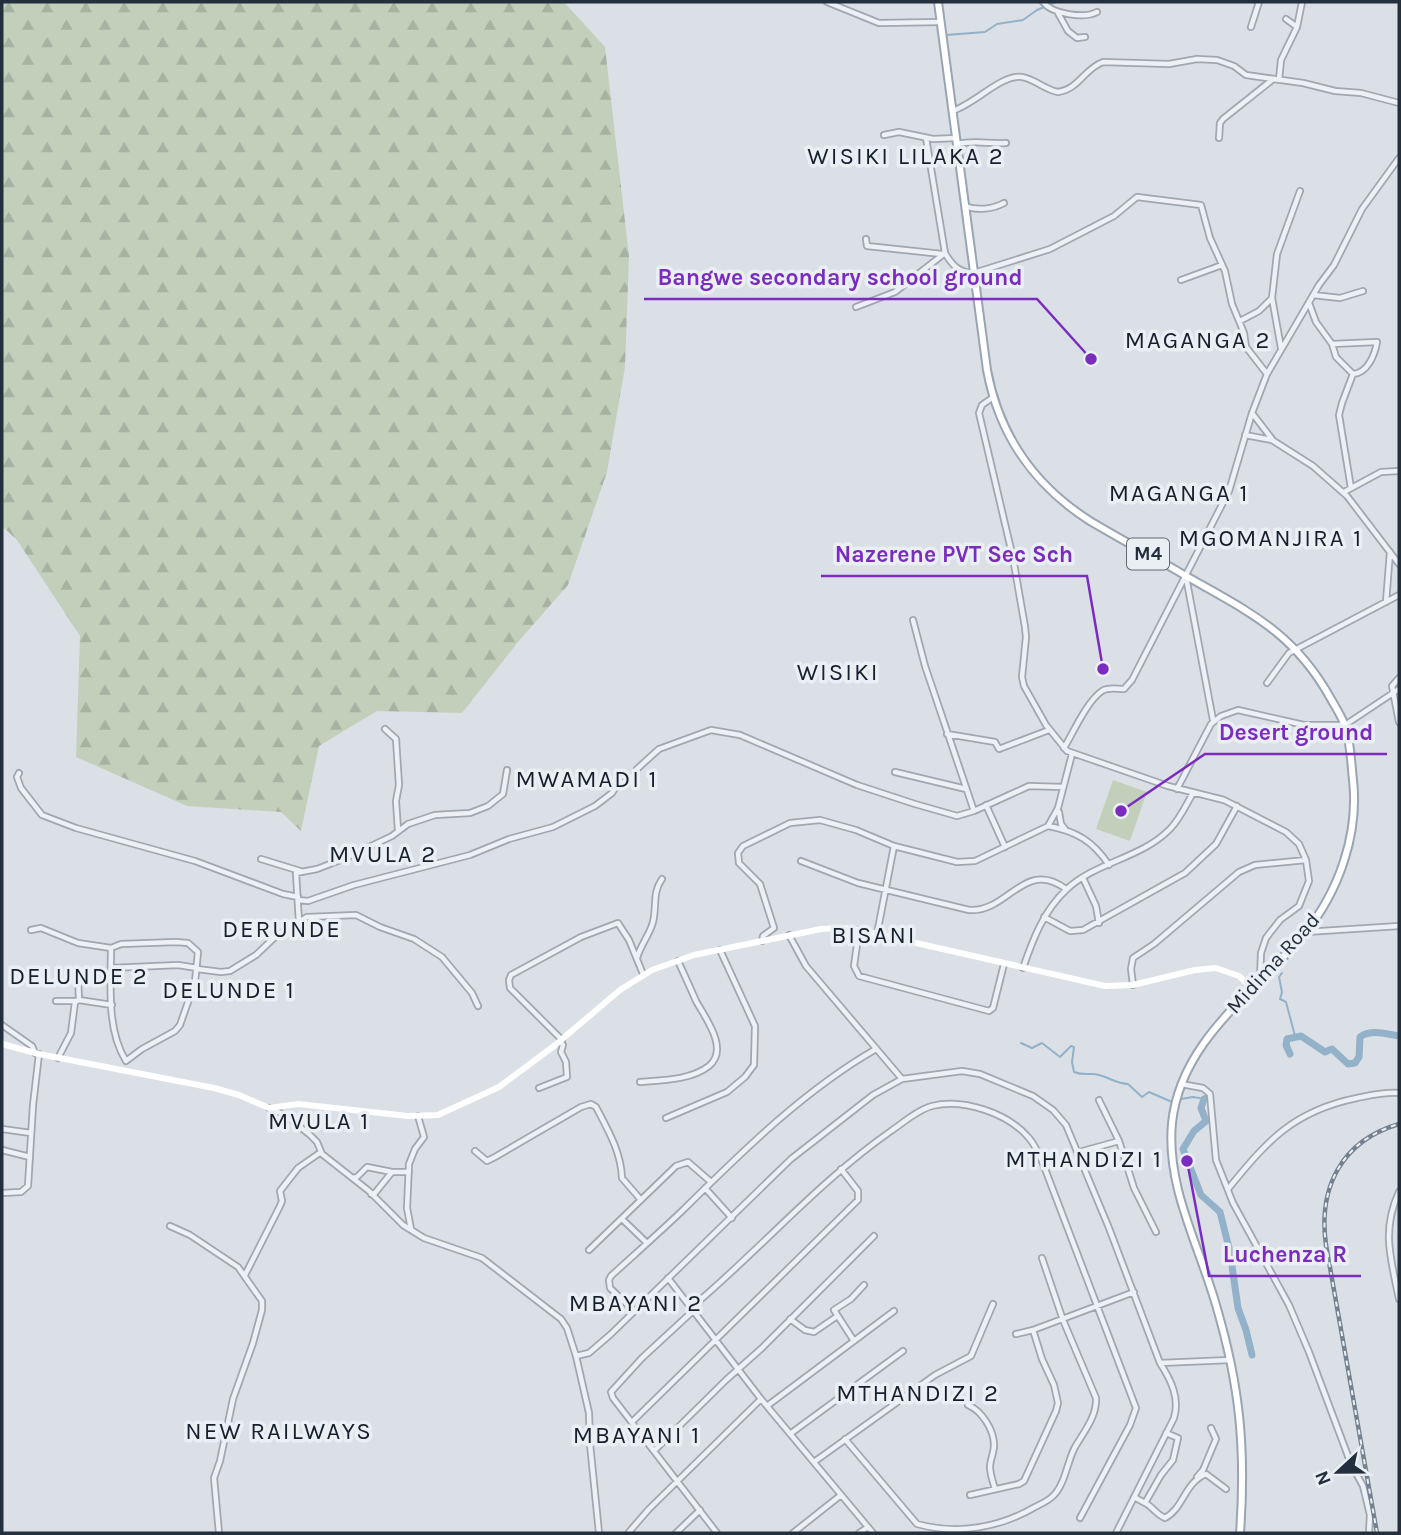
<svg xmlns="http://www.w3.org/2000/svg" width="1401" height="1535" font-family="Karla,sans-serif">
	<defs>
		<pattern id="forest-firs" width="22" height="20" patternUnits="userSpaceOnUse" patternTransform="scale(1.75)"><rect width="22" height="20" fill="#c2d0bb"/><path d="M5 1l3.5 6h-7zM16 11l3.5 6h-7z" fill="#a7b3a2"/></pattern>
	</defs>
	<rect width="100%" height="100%" fill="#dbe0e6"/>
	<path fill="#c2d0bb" d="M 1113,780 L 1147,792 L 1130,841 L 1096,829 Z"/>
	<path fill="url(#forest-firs)" d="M 2,2 L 564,2 L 605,47 L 629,256 L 625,367 L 607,472 L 568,585 L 518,642 L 462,713 L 377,711 L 319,746 L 301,831 L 281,812 L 187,806 L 76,757 L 80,636 L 17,540 L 2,526 Z"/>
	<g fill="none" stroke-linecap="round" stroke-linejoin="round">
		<path stroke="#93b1c9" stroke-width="2" d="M 946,35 L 985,32 L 997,24 L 1023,20 L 1037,10 L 1056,2
			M 1282,973 L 1279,977 L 1282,992 L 1280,999 L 1286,1002 L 1295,1036
			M 1021,1043 L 1032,1048 L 1042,1043 L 1060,1057 L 1071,1046 L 1074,1047 L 1072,1062 L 1074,1072 C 1082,1075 1085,1074 1092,1074 C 1105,1074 1115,1084 1128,1084 L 1142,1097 L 1149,1092 L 1172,1102
			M 1181,1099 L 1193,1097 L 1204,1099"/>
		<path stroke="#93b1c9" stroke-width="7" d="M 1290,1054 L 1286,1045 L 1287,1039 L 1301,1036 L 1325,1052 L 1332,1049 L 1348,1064 L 1355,1063 L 1359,1057 L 1360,1037 C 1371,1029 1386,1034 1399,1036
			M 1209,1098 L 1204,1099 L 1201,1108 L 1206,1121 L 1194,1131 L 1183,1149 L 1201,1195 L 1220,1212 L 1230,1252 L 1238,1308 L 1246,1330 L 1252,1355"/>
		<g stroke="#a0a7b0" stroke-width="8">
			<path id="street" d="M 827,2 L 879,23 L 941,22
				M 1043,2 C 1052,14 1084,19 1097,12
				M 1058,13 L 1068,31 L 1077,38 L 1085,37
				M 1251,27 L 1259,2
				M 1297,27 L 1302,2
				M 1279,80 L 1281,60 L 1297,27 L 1286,19
				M 952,111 C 974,105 1001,74 1022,77 C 1035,79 1045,90 1058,92 C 1079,89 1084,69 1103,62 L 1169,64 L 1197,59 L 1217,60 L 1234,66 L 1246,75 L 1303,83 L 1335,91 L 1361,93 L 1399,103
				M 884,135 L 899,132 L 933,139 L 956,138
				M 926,138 L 945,253 C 952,265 959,273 974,273 L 1050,249 L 1114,216 L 1137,197 L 1201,205 L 1210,238 L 1225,271 L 1232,304 L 1244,333 L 1246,347 L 1267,374
				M 1219,138 L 1220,123 L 1223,119 L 1272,80
				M 957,144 C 974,140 989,144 1006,143
				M 965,206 C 977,211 993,209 1004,203
				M 866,239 L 867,246 L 942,254
				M 1181,280 L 1222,265
				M 1313,295 L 1340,298 L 1363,291
				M 1309,303 L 1316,322 L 1332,344 L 1336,357 L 1353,374
				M 856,307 L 895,292 L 945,253
				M 1240,321 L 1259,311 L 1272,298
				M 1332,344 L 1377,342 C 1375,354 1368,373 1353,374
				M 1281,348 L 1272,298 L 1277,254 L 1300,191
				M 992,398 L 982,405 L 979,413 L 1013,558 L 1025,627 L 1026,637 L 1022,677 L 1024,686 L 1046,725 L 1067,751 L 1168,786 L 1224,800 L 1286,832 L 1299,844 L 1306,860 L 1309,881 L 1299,906 L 1280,920 L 1266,938 L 1261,953 L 1260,979
				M 1252,413 L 1272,439
				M 1245,435 L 1272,440 L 1313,466 L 1347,496 L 1399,564
				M 1351,488 L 1339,415 L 1342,403 L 1353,374
				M 1344,492 L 1381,472 L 1399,471
				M 1186,577 L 1213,720
				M 1386,602 L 1390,552
				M 913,620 L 925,666 L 974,811 L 1029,786 L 1063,787
				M 1399,678 L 1392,686 L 1399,722
				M 1267,683 L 1289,653 L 1399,595
				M 385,729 L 396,739 L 399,785 L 396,801 L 398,830
				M 947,734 L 995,742 L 999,749 L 1049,730
				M 1064,748 C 1073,733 1087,701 1102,691 C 1108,687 1117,689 1124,689 L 1132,680 L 1229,491 L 1252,413 L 1267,374 L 1319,285 L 1334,265 L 1362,209 L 1399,158
				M 895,772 L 966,789
				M 19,773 L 17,777 L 21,788 L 42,815 L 76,828 L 195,861 L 283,894 L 298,897
				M 1177,789 L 1211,724 L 1221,716 L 1238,710 L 1304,725 L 1345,725 L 1399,689
				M 986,805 L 1005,847
				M 1059,812 L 1061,824 L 1065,829
				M 1048,826 C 1076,831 1093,841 1109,865
				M 261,859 L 300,871
				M 801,861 L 858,883 L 969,910 C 1008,913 1024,858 1066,889
				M 1083,878 L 1096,906 L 1099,923
				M 298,900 L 308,901 L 354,885 L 470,855 L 509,839 L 553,827 L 595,806 L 612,793 L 615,788 L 634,776 L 637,769 L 659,749 L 711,730 L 740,735 L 857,785 L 915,804 L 957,816 L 974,811
				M 1044,917 L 1070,931 L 1083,930 L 1185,873 L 1216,844 L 1237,806
				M 299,922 L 296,873 L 317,869 L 348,857 L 392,836 L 408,824 L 435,815 L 470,813 L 488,806 L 503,794 L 507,770
				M 31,930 L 41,928 L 78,943 L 111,948
				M 859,930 L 854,966 L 859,976 L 989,1011 L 993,1008 L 1004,964
				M 1306,932 L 1399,926
				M 877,934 L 894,846
				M 789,935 L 806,966 L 902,1079
				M 762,941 L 763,936 L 774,928 L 760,884 L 739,863 L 738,853 L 743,846 L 790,823 L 820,820 L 856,830 L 894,846 L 957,862 L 975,861 L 1048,826 L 1058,808 L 1072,754
				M 176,942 L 188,943 L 198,952 L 195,982 L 180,1025 L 175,1031 L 142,1049 L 126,1061 C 106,1029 111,984 111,948 L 121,944 Z
				M 637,958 C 641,944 650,934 653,922 C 657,906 652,893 662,879
				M 111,968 L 178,965 L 197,968
				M 1023,968 C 1033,939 1044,910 1067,889 C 1096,862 1142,858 1170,829 C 1180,819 1186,805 1193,793
				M 197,969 L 221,972 L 230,971 L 256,955 L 277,935 L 307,917 L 356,915 L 380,927 L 414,939 L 442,957 L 472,993 L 478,1006
				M 1133,985 L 1131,969 L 1133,958 L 1154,944 L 1239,872 L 1255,865 L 1306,860
				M 79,1000 L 112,1005
				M 56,1001 L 76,1001
				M 2,1025 L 32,1046 L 35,1053
				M 562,1040 L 510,988 L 509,980 L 511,975 L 581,937 L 618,923 L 629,940 L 643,974
				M 58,1058 L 71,1033 L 75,1002 L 79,1000 L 78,977 L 72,976
				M 640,1082 C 663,1080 691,1080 709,1066 C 730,1049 704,1016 696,1001 C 690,987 684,974 678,961
				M 1181,1084 L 1203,1088 L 1210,1094 L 1216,1160 L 1233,1203 L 1289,1305 L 1309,1352 L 1351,1464 L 1363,1486 L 1370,1515 L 1369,1533
				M 539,1088 L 567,1077 L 566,1062 L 561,1052 L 563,1045 L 560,1041
				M 1099,1100 L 1119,1141 L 1134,1188 L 1156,1232
				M 269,1108 L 285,1115 L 309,1134 L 317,1142 L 322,1154 L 369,1191 L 403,1225 L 424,1238 L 482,1258 L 561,1319 L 567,1328 L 576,1356 L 589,1413 L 590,1444 L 599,1533
				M 666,1118 L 727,1092 L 745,1077 L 754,1065 L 755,1026 L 720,950
				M 2,1129 L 31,1133
				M 2,1150 L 30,1157
				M 475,1151 L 487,1161 L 495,1157 L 581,1107 L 591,1104 L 596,1107 C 608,1130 621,1152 622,1178 L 641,1200
				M 1079,1152 L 1119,1141
				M 353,1178 L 357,1177 L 367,1167 L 392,1172
				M 705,1188 L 732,1218
				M 1228,1189 C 1267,1141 1293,1111 1357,1098 C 1372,1095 1384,1092 1399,1093
				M 1399,1192 C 1381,1231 1391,1259 1399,1299
				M 2,1193 L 21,1192 L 28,1186 L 33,1105 L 39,1054
				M 371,1194 L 375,1193 L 392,1172 L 409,1172
				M 622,1219 L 647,1243
				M 170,1226 L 190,1235 L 238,1267 L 262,1301 L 262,1310 L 253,1343 L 233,1399 L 220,1461 L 214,1478 L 219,1533
				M 411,1229 L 407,1208 L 409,1164 L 415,1149 L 424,1137 L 418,1116
				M 589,1250 L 676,1166 L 688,1162 L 711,1182
				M 245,1275 L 280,1206 L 282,1201 L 280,1191 L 298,1168 L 321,1152
				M 668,1278 L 761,1399 L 873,1533
				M 692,1307 C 760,1250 818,1182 891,1131 C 903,1123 917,1110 932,1106 C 963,1098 1008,1113 1029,1138 C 1035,1145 1038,1153 1042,1161 L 1136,1408 L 1130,1425 L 1080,1518
				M 694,1310 L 642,1358 L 611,1392 L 613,1398 L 717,1533
				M 634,1311 L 610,1288 L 609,1280 L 611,1276 C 635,1254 659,1233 683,1210 C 742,1152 803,1091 876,1049
				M 790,1319 L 805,1330 L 814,1332 L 836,1317
				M 1016,1334 L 1033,1330
				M 854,1341 L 834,1310 L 851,1299 L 864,1285
				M 576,1356 L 589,1353 L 611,1334 L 791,1159 L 873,1095 L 902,1079 L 962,1071 L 980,1074 L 1033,1096 L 1053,1110 L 1066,1125 L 1109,1228 L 1160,1363 C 1171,1380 1180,1398 1174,1418 L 1116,1533
				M 1160,1363 L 1230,1360
				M 968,1405 C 982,1411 994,1430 994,1445 C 994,1453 990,1460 990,1467 C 990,1474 993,1482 995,1489
				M 767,1406 L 894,1311
				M 632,1422 L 858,1200 L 858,1191 L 841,1169
				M 790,1434 L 903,1351
				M 845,1439 L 917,1524 C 957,1535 999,1528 1035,1507 C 1041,1504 1048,1501 1053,1496 C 1065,1485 1067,1462 1075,1447 C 1084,1432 1097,1416 1096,1398 L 1063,1320 L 1042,1258
				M 654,1451 L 726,1380 L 762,1348 L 874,1236
				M 814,1462 L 935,1375 L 971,1356 L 993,1304
				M 1197,1477 L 1203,1470 L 1216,1439 L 1211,1428
				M 970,1495 L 1019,1484 L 1024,1481 L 1056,1411 L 1058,1403 L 1054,1385 L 1042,1359 L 1033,1330 L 1134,1292
				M 1134,1497 L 1145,1503 L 1161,1475 L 1173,1460 L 1178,1438 L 1166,1433
				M 1145,1503 C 1153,1507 1156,1514 1165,1518 C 1184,1508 1184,1483 1206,1474 L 1226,1489
				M 629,1532 L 649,1509 L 761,1399
				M 676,1533 L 700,1510
				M 793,1533 L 841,1495
				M 859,1533 L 868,1527"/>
		</g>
		<g stroke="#99a5b2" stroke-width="10">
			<path id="primary" d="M 938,2 L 987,370 C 999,435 1035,486 1090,521 C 1122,540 1154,557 1186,576 C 1249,612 1294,632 1331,699 C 1336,708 1342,717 1345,726 C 1351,743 1351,763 1353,780 C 1359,834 1339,891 1305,933 C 1255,993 1181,1039 1172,1123 C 1166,1187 1199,1245 1216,1305 C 1240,1386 1246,1449 1240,1533"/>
		</g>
		<use href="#street" stroke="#edf0f4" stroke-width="4.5"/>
		<path stroke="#fff" stroke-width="6" d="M 2,1044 L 39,1054 L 214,1088 L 239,1095 L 269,1108 L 298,1104 L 408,1116 L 438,1115 L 499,1087 L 554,1046 L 620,990 L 652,970 L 694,955 L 821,929 L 842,928 L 859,930 L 1105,986 L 1133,985 L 1195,970 L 1216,968 L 1239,976 L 1252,988"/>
		<use href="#primary" stroke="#fff" stroke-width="6"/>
		<g stroke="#738190" stroke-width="4.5">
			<path id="rail" d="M 1377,1533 L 1326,1245 C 1318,1188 1341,1141 1399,1124"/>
		</g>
		<use href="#rail" stroke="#eaeff4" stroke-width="2" stroke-dasharray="5" stroke-linecap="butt"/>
	</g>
	<g text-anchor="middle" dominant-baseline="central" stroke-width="7" stroke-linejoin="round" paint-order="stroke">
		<rect fill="#eaeff4" stroke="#5f6974" stroke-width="2" x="1127" y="538.5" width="42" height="31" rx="5"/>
		<g font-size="19" font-weight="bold" fill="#242f3d">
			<text x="1148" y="554">M4</text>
		</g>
		<g font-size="21" fill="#242f3d" stroke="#eaeff4">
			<text transform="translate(1273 963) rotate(-48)">Midima Road</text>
		</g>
		<g font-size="24" letter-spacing="2" fill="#17202d" stroke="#eaeff4">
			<text x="906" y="156">WISIKI LILAKA 2</text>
			<text x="1198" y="340">MAGANGA 2</text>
			<text x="1179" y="493">MAGANGA 1</text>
			<text x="1271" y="538">MGOMANJIRA 1</text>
			<text x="838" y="672">WISIKI</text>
			<text x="587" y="779">MWAMADI 1</text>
			<text x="383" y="854">MVULA 2</text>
			<text x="282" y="929">DERUNDE</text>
			<text x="874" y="935">BISANI</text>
			<text x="79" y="976">DELUNDE 2</text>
			<text x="229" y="990">DELUNDE 1</text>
			<text x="319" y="1121">MVULA 1</text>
			<text x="1084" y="1159">MTHANDIZI 1</text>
			<text x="636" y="1303">MBAYANI 2</text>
			<text x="918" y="1393">MTHANDIZI 2</text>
			<text x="279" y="1431">NEW RAILWAYS</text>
			<text x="637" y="1435">MBAYANI 1</text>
		</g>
	</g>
	<path fill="none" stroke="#7b2cbf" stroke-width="2.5" d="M1091 359L1037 299H644M1103 669L1087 576H821M1121 811L1205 754H1387M1187 1161L1209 1276H1361"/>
	<g fill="#7b2cbf" stroke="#eaeff4" stroke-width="2.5">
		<circle cx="1091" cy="359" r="7"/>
		<circle cx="1103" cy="669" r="7"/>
		<circle cx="1121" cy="811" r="7"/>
		<circle cx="1187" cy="1161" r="7"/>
	</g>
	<g font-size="23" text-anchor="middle" font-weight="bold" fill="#7b2cbf" stroke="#eaeff4" stroke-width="7" stroke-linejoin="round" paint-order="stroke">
		<text x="840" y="285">Bangwe secondary school ground</text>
		<text x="954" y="562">Nazerene PVT Sec Sch</text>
		<text x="1296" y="740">Desert ground</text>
		<text x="1285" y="1262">Luchenza R</text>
	</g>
	<rect width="1401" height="1535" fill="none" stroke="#242f3d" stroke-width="7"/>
	<g transform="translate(1338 1472) rotate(248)" stroke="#eaeff4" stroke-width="5" paint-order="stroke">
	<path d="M0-5L12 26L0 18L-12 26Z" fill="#242f3d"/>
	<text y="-10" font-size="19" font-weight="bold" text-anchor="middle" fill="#242f3d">N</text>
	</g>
</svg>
